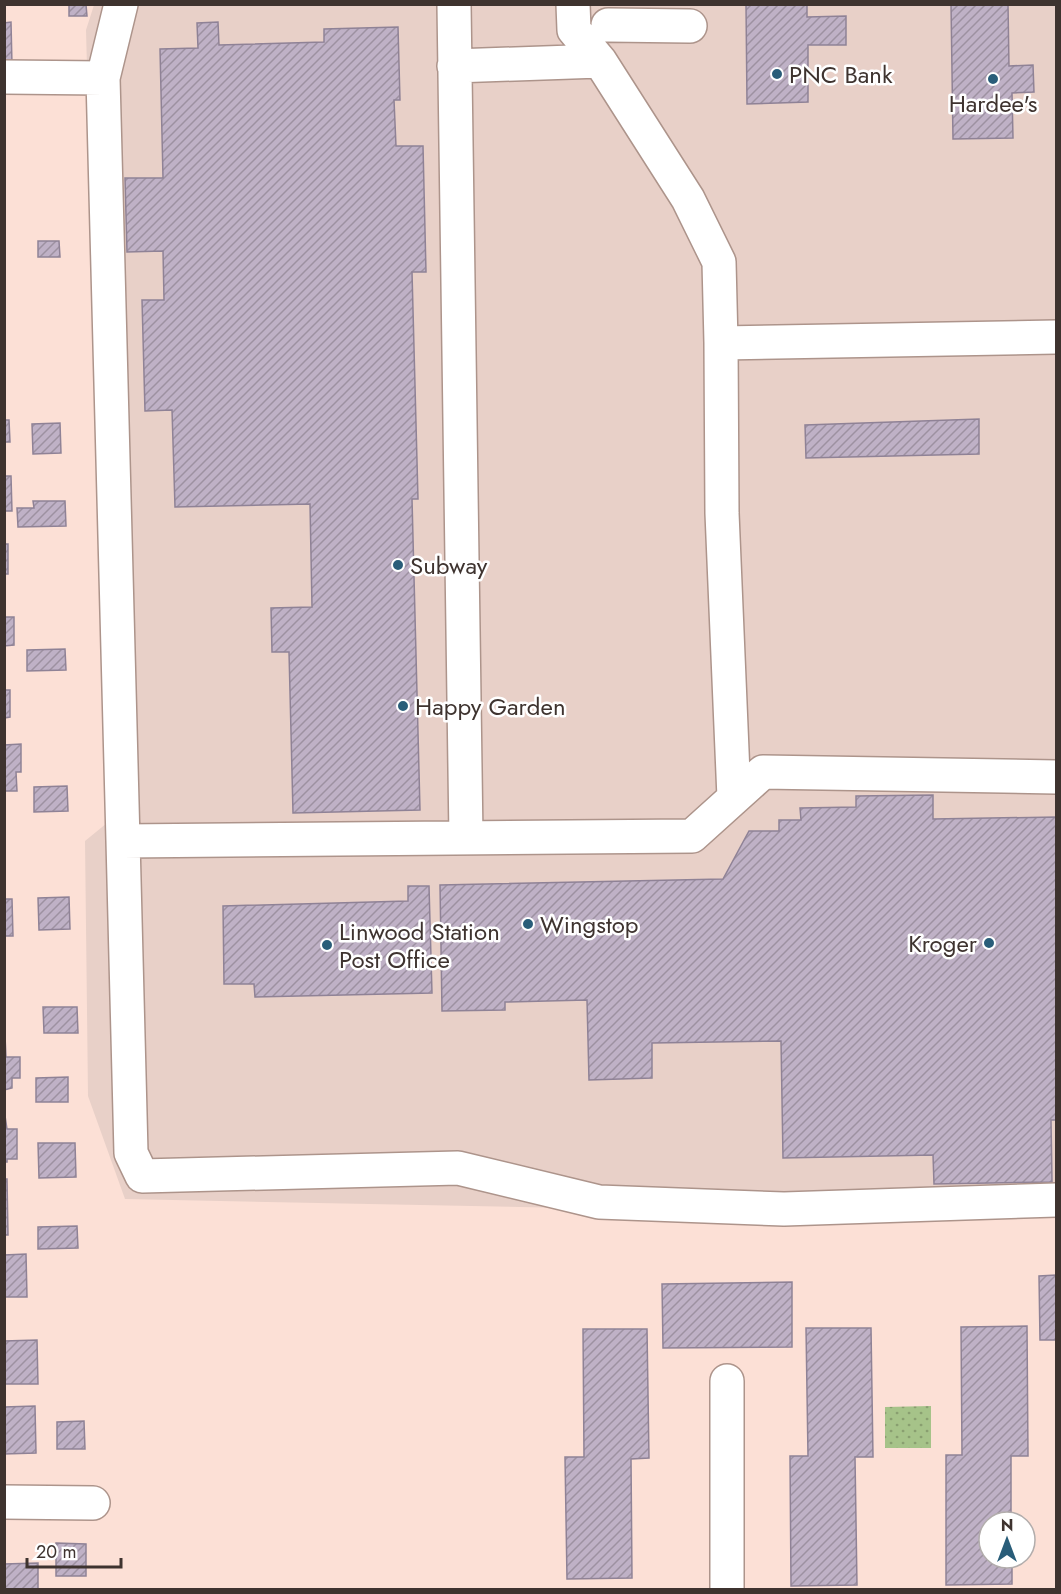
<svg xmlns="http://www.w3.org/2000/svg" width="1061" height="1594" font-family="Jost,sans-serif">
	<defs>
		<pattern id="park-dots" width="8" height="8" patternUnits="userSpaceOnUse" patternTransform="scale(1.5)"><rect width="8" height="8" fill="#a6c389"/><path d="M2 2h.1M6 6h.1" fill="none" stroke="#899f70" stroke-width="1.8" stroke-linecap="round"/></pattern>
		<pattern id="building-hatch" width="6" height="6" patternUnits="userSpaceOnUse" patternTransform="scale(1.5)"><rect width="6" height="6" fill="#bfb1c6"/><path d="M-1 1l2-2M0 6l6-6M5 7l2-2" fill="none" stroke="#9d91a1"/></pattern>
	</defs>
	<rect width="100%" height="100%" fill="#fce0d6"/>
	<path fill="#e8d0c8" d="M 94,5 L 1056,5 L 1056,1218 L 125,1199 L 88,1096 L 85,841 L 107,823 L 86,30 Z"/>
	<path fill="url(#park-dots)" d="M 931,1406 L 931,1448 L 885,1448 L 885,1407 Z"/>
	<path fill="url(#building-hatch)" stroke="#8f8296" stroke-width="1.5" d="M 807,4 L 807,17 L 846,16 L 846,45 L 808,45 L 808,102 L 747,104 L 746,5 Z
		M 951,4 L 1008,4 L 1009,66 L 1033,65 L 1034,92 L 1012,93 L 1013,138 L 953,139 Z
		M 69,5 L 86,5 L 87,16 L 69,16 Z
		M 11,22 L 12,65 L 4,65 L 4,23 Z
		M 218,22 L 219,45 L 324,42 L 324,29 L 398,27 L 400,100 L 394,100 L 396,146 L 423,146 L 426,272 L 412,272 L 418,499 L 412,499 L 420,810 L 293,813 L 289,652 L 272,652 L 271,608 L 312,607 L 310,504 L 175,507 L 172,410 L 145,411 L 142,300 L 164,300 L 163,251 L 127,252 L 125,178 L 163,178 L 160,49 L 198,48 L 197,23 Z
		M 38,241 L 59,241 L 60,257 L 38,257 Z
		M 979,419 L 979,454 L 806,458 L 805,425 Z
		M 4,420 L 9,420 L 10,442 L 4,442 Z
		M 60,423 L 61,453 L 33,454 L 32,424 Z
		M 4,476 L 11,476 L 12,511 L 4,511 Z
		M 33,501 L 65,501 L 66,526 L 18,527 L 17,508 L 34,508 Z
		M 4,544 L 8,544 L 8,574 L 4,574 Z
		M 4,617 L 14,617 L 14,645 L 4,646 Z
		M 65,649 L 66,670 L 27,671 L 27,650 Z
		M 4,690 L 10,690 L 10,717 L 4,718 Z
		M 21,744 L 21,772 L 16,772 L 17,791 L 4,791 L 4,745 Z
		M 67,786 L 68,811 L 34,812 L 34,787 Z
		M 933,795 L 933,819 L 1056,817 L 1056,1120 L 1051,1120 L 1052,1182 L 934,1184 L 933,1155 L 783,1158 L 781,1041 L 652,1043 L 652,1078 L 589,1080 L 587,1000 L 505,1002 L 505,1010 L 442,1011 L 440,885 L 723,879 L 749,831 L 779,831 L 779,820 L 801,820 L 800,808 L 856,807 L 856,796 Z
		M 408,886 L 429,886 L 432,993 L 255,997 L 254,984 L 224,984 L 223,906 L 408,901 Z
		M 69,897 L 70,929 L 39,930 L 38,898 Z
		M 4,899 L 12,899 L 13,936 L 4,936 Z
		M 43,1007 L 77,1007 L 78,1033 L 44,1033 Z
		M 5,1036 L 6,1057 L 20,1057 L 20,1078 L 12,1078 L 12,1088 L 4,1090 Z
		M 68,1077 L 68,1102 L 36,1102 L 36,1078 Z
		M 4,1109 L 7,1129 L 17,1129 L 17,1159 L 7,1159 L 7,1162 L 4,1162 Z
		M 38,1143 L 75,1143 L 76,1177 L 39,1178 Z
		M 4,1179 L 7,1179 L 8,1235 L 4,1235 Z
		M 77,1226 L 78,1248 L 38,1249 L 38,1227 Z
		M 26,1254 L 27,1297 L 4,1297 L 4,1255 Z
		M 1056,1275 L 1056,1340 L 1040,1340 L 1039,1276 Z
		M 792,1282 L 792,1347 L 663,1348 L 662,1284 Z
		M 1027,1326 L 1028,1456 L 1011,1456 L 1011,1522 L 989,1522 L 989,1558 L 1012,1558 L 1012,1584 L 946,1585 L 946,1455 L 962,1455 L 961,1327 Z
		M 806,1328 L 871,1328 L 873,1457 L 855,1457 L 857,1585 L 791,1586 L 790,1456 L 808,1456 Z
		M 583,1329 L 647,1329 L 649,1458 L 631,1459 L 632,1578 L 567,1579 L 565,1457 L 584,1457 Z
		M 37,1340 L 38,1384 L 4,1384 L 4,1341 Z
		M 35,1406 L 36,1453 L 4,1454 L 4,1407 Z
		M 84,1421 L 85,1449 L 57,1449 L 57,1422 Z
		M 56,1543 L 86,1544 L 86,1576 L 56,1576 Z
		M 38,1563 L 38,1590 L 4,1590 L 4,1564 Z"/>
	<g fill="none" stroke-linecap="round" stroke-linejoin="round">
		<g stroke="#ad948b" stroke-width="36">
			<path id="minor" d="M 121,4 L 103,78 L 123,841
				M 454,4 L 466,838
				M 573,4 L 574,30 L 600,61 L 688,199 L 719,262 L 721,343 L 1056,337
				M 608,25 L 690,26
				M 454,66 L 600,61
				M 4,77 L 103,78
				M 721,343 L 722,513 L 734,798
				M 1056,777 L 763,772 L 692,836 L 123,841 L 131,1153 L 142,1176 L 458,1168 L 599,1202 L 784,1209 L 1056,1200
				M 727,1381 L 727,1590
				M 4,1502 L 93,1503"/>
		</g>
		<use href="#minor" stroke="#fff" stroke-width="33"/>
	</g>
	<g fill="#295d79" stroke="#fff" stroke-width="2">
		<circle cx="777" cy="74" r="6"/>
		<circle cx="993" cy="79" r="6"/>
		<circle cx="398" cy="565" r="6"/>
		<circle cx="403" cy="706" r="6"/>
		<circle cx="528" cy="924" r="6"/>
		<circle cx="989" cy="943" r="6"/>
		<circle cx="327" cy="945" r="6"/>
	</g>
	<g text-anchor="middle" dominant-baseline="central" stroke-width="5" stroke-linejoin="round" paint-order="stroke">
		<g font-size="24" fill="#3e332f" stroke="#fff" text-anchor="start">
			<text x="789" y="74">PNC Bank</text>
			<text x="993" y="103" text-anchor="middle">Hardee's</text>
			<text x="410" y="565">Subway</text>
			<text x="415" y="706">Happy Garden</text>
			<text x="540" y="924">Wingstop</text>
			<text x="339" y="931">Linwood Station<tspan x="339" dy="28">Post Office</tspan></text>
			<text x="977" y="943" text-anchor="end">Kroger</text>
		</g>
	</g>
	<rect width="1061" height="1594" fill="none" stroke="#3e332f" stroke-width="12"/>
	<g transform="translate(1007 1540)"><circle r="28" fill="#ffffff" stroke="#b2adac" stroke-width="1.5"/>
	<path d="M0-4.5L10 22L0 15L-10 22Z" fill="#295d79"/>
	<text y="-9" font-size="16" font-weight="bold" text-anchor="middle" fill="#3e332f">N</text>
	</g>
	<path d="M27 1558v9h94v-9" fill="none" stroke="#3e332f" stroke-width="3"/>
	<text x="36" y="1558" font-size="18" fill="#3e332f" stroke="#ffffff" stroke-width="4.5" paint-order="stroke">20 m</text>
</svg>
